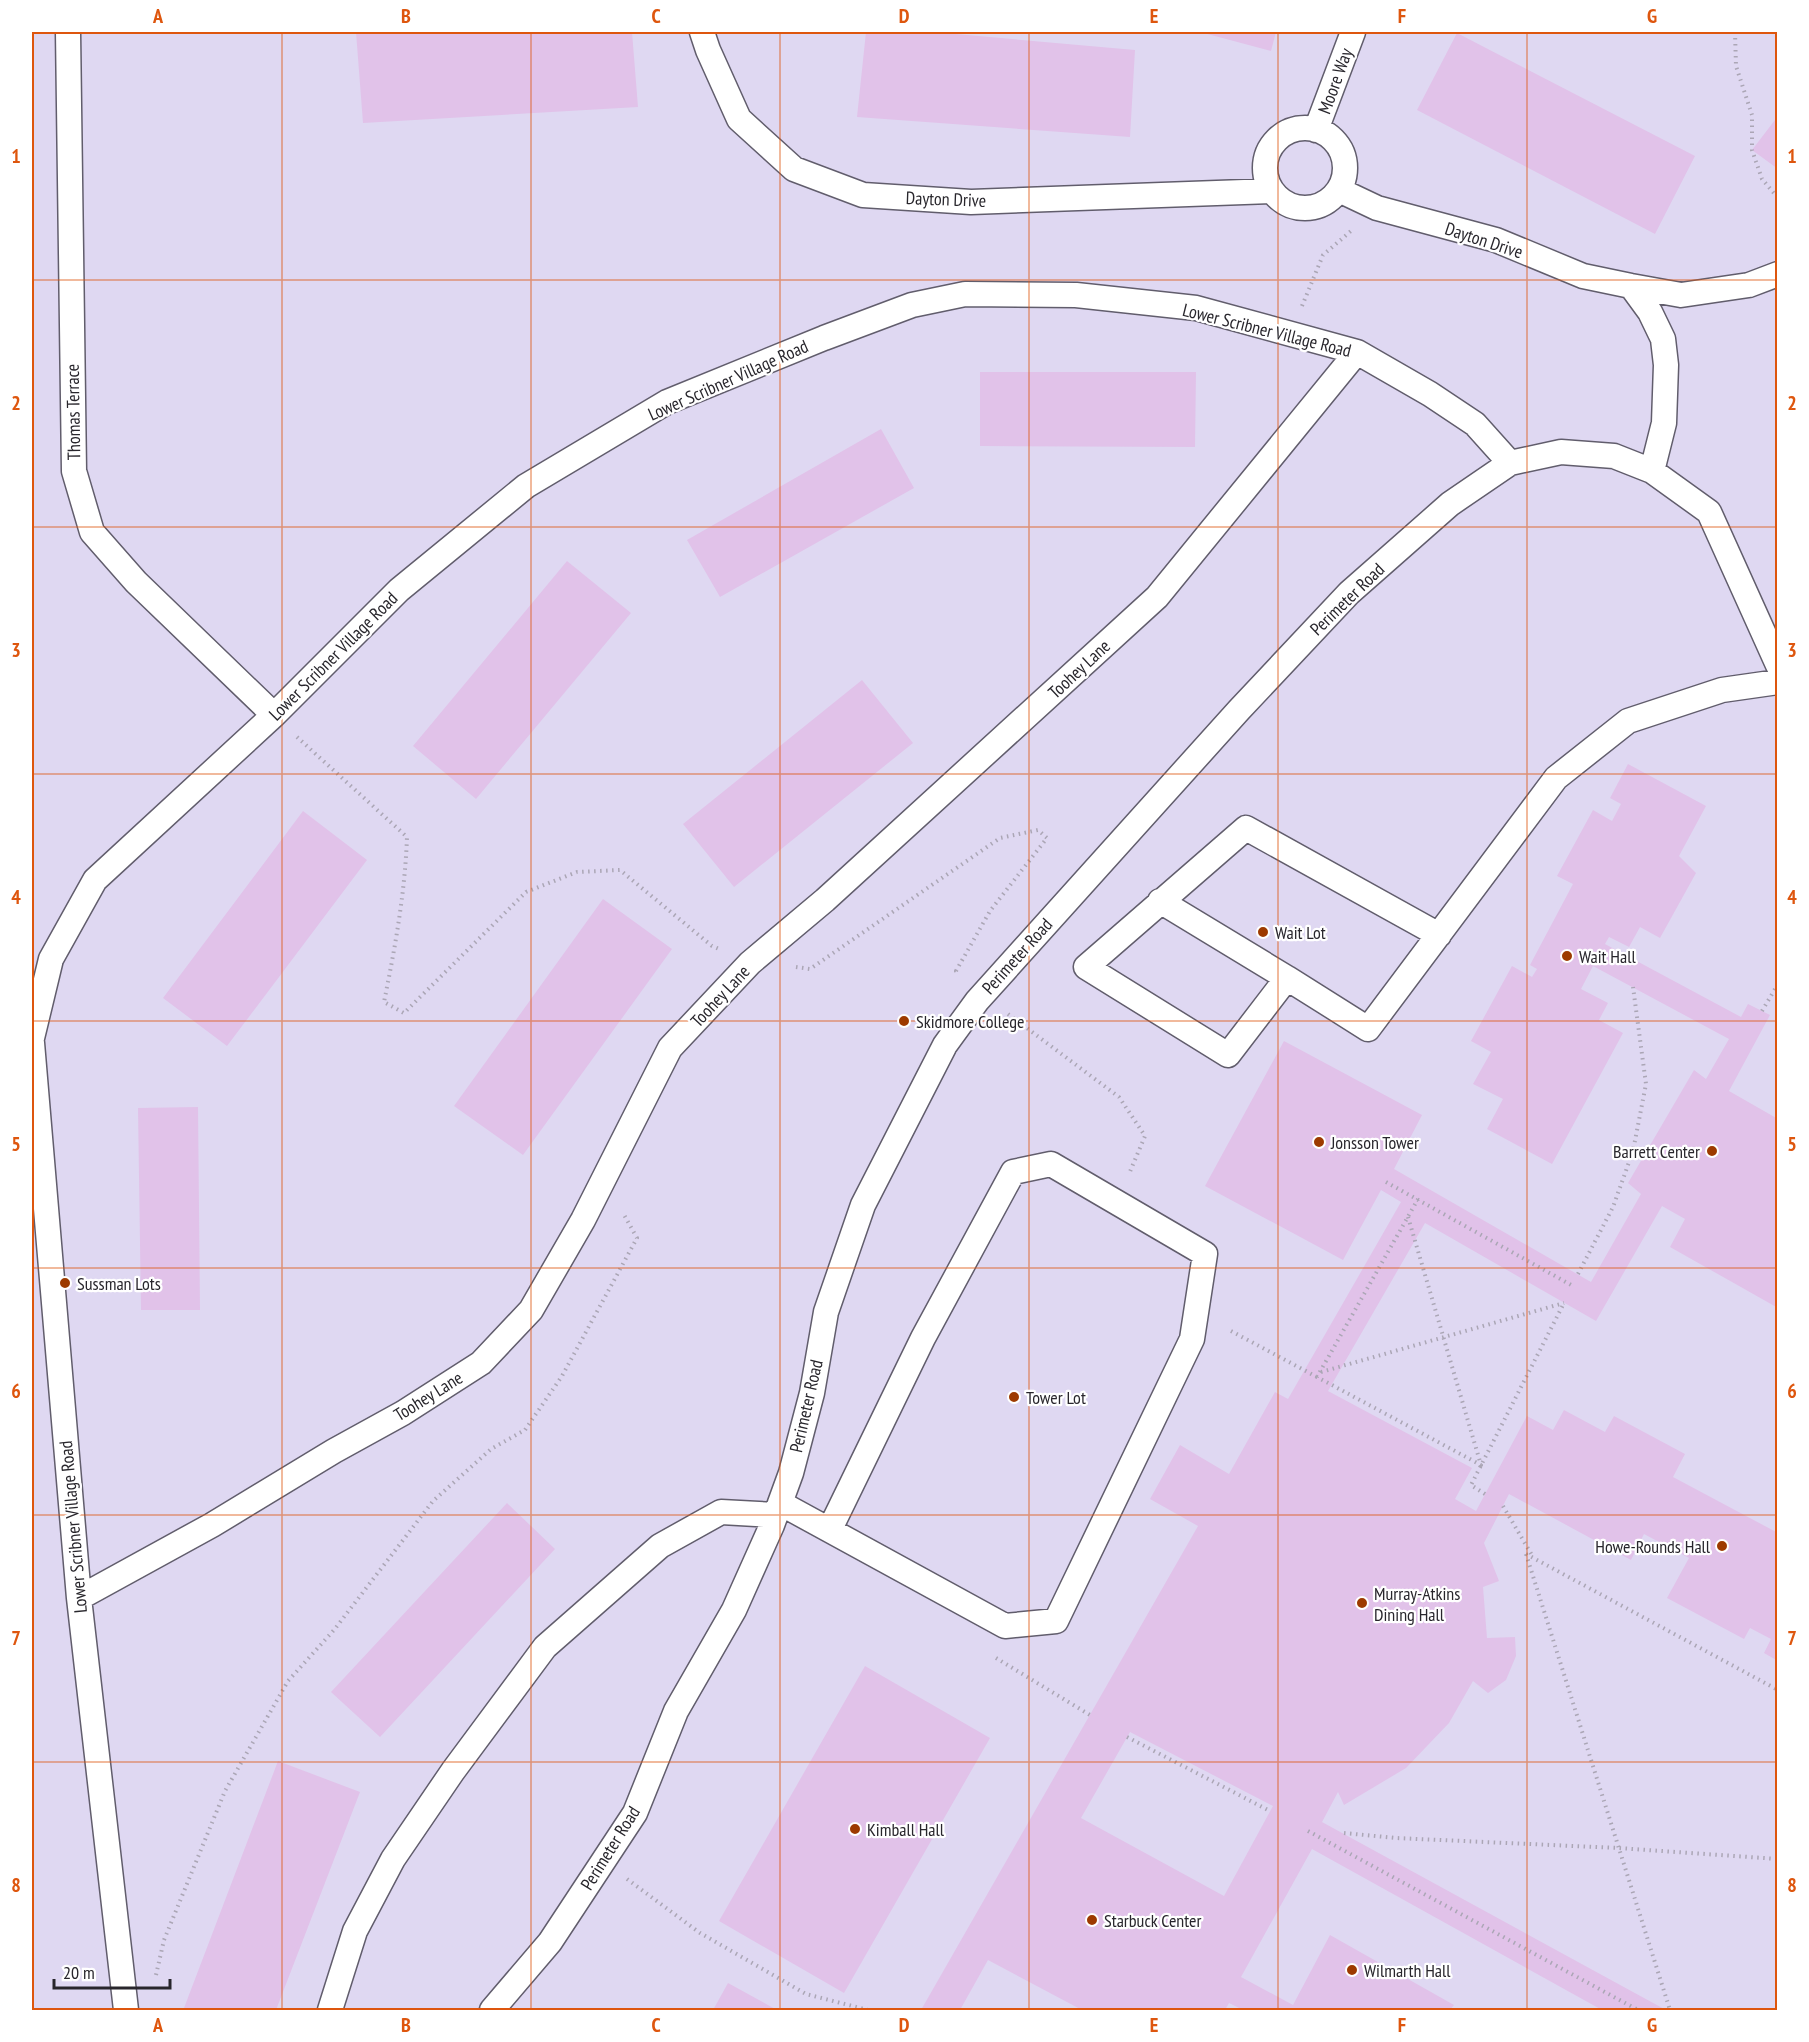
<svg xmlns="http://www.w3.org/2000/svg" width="1809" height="2042" font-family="'PT Sans Narrow',sans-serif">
	<rect width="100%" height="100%" fill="#ece6f9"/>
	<path fill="#dfd8f2" d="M 32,32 L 1777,32 L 1777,2010 L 32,2010 Z"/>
	<path fill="#e1c2e9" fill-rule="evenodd" d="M 356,32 L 632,32 L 638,107 L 363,123 Z
		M 866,32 L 933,32 L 1135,50 L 1130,137 L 857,117 Z
		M 1200,32 L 1276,32 L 1271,51 Z
		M 1457,33 L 1695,156 L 1655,234 L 1417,110 Z
		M 1778,116 L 1778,169 L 1752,150 Z
		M 980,372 L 1196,372 L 1195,447 L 980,446 Z
		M 881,429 L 914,488 L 720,597 L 687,540 Z
		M 567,561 L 631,613 L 476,799 L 413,746 Z
		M 862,680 L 913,743 L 734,887 L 683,824 Z
		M 1628,764 L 1706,806 L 1679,856 L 1696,873 L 1660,938 L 1640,927 L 1629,947 L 1609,937 L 1605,944 L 1741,1017 L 1748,1004 L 1770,1015 L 1729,1091 L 1778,1119 L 1778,1308 L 1670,1247 L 1685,1219 L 1662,1206 L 1596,1321 L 1425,1223 L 1328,1391 L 1472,1468 L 1455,1499 L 1476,1511 L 1527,1416 L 1553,1430 L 1564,1410 L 1605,1432 L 1614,1416 L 1685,1454 L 1673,1477 L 1778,1533 L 1778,1661 L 1764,1653 L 1771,1639 L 1750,1628 L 1744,1639 L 1667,1598 L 1689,1558 L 1644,1534 L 1631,1560 L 1509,1494 L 1484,1543 L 1499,1581 L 1483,1587 L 1487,1638 L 1515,1637 L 1516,1656 L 1506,1680 L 1488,1693 L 1473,1681 L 1449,1723 L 1406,1768 L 1344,1805 L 1338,1792 L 1322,1822 L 1666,2010 L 1602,2010 L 1312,1849 L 1241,1977 L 1293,2005 L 1330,1935 L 1454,2005 L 1450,2010 L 1243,2010 L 1229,2003 L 1225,2010 L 1082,2010 L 988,1960 L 960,2010 L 921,2010 L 1198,1526 L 1150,1499 L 1180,1445 L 1229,1474 L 1275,1392 L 1288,1399 L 1401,1202 L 1381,1190 L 1343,1260 L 1205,1186 L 1284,1041 L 1422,1115 L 1394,1169 L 1591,1282 L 1641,1194 L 1628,1183 L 1694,1070 L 1706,1079 L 1729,1039 L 1593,966 L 1581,989 L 1608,1003 L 1599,1020 L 1623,1033 L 1552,1164 L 1487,1129 L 1503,1099 L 1473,1084 L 1491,1052 L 1471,1041 L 1512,966 L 1532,977 L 1537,969 L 1530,965 L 1573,884 L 1557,876 L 1593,810 L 1612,821 L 1621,804 L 1610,798 ZM 1130,1732 L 1273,1806 L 1224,1896 L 1081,1818 Z
		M 303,811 L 367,860 L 227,1046 L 163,998 Z
		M 603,899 L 672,949 L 523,1155 L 454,1106 Z
		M 198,1107 L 200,1310 L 141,1310 L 138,1108 Z
		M 507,1503 L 555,1549 L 380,1737 L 331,1692 Z
		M 865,1666 L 990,1738 L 844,1993 L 719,1921 Z
		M 278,1761 L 360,1792 L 276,2010 L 192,2010 L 184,2008 Z
		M 728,1983 L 777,2010 L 713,2010 Z"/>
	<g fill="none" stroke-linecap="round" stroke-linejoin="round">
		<g stroke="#615d6c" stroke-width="27">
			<path id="service" d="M 68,32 L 74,471 L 92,532 L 136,582 L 274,715
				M 702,32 L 708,50 L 739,119 L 794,169 L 863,195 L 971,202 L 1272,191
				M1265 168a40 40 0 1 1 80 0a40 40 0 1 1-80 0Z
				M 1316,130 L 1353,32
				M 1339,190 L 1377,208 L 1496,240 L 1583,276 L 1631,286 L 1681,295 L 1749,285 L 1778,274
				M 1631,286 L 1650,312 L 1663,339 L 1666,365 L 1664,423 L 1652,471
				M 1160,901 L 1287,978
				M 1439,935 L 1246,828 L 1086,967 L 1228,1055 L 1287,978 L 1368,1029 L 1556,778 L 1628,721 L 1722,690 L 1778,682
				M 32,1038 L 51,959 L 95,880 L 274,715 L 399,590 L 526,486 L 667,402 L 824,338 L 912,305 L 965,294 L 1076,295 L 1196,308 L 1357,352 L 1430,394 L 1475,424 L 1510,463
				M 32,1043 L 79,1598 L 126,2010
				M 780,1503 L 1005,1626 L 1056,1621 L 1192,1339 L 1205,1254 L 1051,1164 L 1013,1172 L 923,1338 L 830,1529
				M 79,1598 L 212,1525 L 334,1451 L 403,1413 L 481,1363 L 531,1310 L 583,1220 L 670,1048 L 750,963 L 825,900 L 1157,597 L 1357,352
				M 330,2010 L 355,1931 L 393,1859 L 453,1771 L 545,1647 L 660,1546 L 721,1512 L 775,1515
				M 492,2010 L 550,1942 L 635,1813 L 676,1711 L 734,1610 L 772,1525 L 791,1473 L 812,1393 L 826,1312 L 863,1205 L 945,1045 L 977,1001 L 1239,710 L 1349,593 L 1450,504 L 1510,463 L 1561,452 L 1614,456 L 1652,471 L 1709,512 L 1778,665"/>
		</g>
		<path stroke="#aba6b5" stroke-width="4" stroke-dasharray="1.5 4.5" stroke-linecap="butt" d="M 1735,32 L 1736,66 L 1752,115 L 1752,150 L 1762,179 L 1778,198
			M 1302,306 L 1323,255 L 1351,231
			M 297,737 L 407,837 C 405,893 395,948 384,1002 L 404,1013 L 526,892 L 577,872 L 620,870 L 712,946 L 719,949
			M 796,967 L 810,969 L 1000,838 L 1038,830 L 1047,838 L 990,911 L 956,971 L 959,973
			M 1762,1011 L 1778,984
			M 1008,1014 L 1119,1097 L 1145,1136 L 1129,1174
			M 1386,1182 L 1573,1286
			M 1408,1217 L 1481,1465 L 1317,1377 L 1418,1199
			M 1578,1274 L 1613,1207 L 1633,1151 L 1646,1084 L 1633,987
			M 1231,1331 L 1317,1377
			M 1321,1372 L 1564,1303
			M 1485,1494 L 1471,1485 L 1564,1303
			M 1503,1506 L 1533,1557
			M 1526,1554 L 1670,2010
			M 1526,1554 L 1778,1690
			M 996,1658 L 1090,1715
			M 1127,1737 L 1270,1811
			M 1308,1831 L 1638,2010
			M 1344,1833 L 1396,1838 L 1618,1848 L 1778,1859
			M 627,1879 L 700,1933 L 806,1994 L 868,2010
			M 156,1975 L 164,1940 L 225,1791 L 288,1681 L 334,1630 L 433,1501 L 491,1449 L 525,1430 L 562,1376 L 637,1238 L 623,1213"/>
		<use href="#service" stroke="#fff" stroke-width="24"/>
	</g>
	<path fill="none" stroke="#de560e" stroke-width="1.5" stroke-opacity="0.55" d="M 282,32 L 282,2010M 531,32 L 531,2010M 780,32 L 780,2010M 1029,32 L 1029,2010M 1278,32 L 1278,2010M 1527,32 L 1527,2010M 32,280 L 1778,280M 32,527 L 1778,527M 32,774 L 1778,774M 32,1021 L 1778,1021M 32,1268 L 1778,1268M 32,1515 L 1778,1515M 32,1762 L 1778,1762"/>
	<g fill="#9d3a00" stroke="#fff" stroke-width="2">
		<circle cx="1263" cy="932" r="6"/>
		<circle cx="1567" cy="956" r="6"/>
		<circle cx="904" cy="1021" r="6"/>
		<circle cx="1319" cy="1142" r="6"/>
		<circle cx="1712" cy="1151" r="6"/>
		<circle cx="65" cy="1283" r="6"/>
		<circle cx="1014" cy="1397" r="6"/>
		<circle cx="1722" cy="1546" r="6"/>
		<circle cx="1362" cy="1603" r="6"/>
		<circle cx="855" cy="1829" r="6"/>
		<circle cx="1092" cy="1920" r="6"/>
		<circle cx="1352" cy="1970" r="6"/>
	</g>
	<g text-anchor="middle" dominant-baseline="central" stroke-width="4.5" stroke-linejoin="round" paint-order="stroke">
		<g font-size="18" fill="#28262c" stroke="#fff">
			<text transform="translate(1335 81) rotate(-70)">Moore Way</text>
			<text transform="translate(946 199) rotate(2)">Dayton Drive</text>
			<text transform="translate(1484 240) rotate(18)">Dayton Drive</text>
			<text transform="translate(1267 330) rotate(14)">Lower Scribner Village Road</text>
			<text transform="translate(728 380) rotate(-24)">Lower Scribner Village Road</text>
			<text transform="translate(73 412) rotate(-91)">Thomas Terrace</text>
			<text transform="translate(1347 599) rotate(-44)">Perimeter Road</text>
			<text transform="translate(333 656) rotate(-45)">Lower Scribner Village Road</text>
			<text transform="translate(1079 669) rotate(-43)">Toohey Lane</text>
			<text transform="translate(1017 956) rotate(-48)">Perimeter Road</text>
			<text transform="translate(720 996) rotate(-47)">Toohey Lane</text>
			<text transform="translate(428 1396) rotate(-32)">Toohey Lane</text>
			<text transform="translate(806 1406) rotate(-77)">Perimeter Road</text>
			<text transform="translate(73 1527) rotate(-95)">Lower Scribner Village Road</text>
			<text transform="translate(610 1848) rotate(-58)">Perimeter Road</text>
		</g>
		<g font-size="18" fill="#28262c" stroke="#fff" text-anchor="start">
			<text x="1275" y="932">Wait Lot</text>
			<text x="1579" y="956">Wait Hall</text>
			<text x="916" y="1021">Skidmore College</text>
			<text x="1331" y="1142">Jonsson Tower</text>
			<text x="1700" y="1151" text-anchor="end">Barrett Center</text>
			<text x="77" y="1283">Sussman Lots</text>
			<text x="1026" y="1397">Tower Lot</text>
			<text x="1710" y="1546" text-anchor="end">Howe-Rounds Hall</text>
			<text x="1374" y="1593">Murray-Atkins<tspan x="1374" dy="21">Dining Hall</tspan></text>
			<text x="867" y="1829">Kimball Hall</text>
			<text x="1104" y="1920">Starbuck Center</text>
			<text x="1364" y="1970">Wilmarth Hall</text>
		</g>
	</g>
	<rect width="1809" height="2042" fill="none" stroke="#ffffff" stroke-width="66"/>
	<path d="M54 1979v9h116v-9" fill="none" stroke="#28262c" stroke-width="3"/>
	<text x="63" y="1979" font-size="18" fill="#28262c" stroke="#ffffff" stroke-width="4.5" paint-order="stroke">20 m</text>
	<rect x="33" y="33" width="1743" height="1976" fill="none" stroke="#de560e" stroke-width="2"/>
	<g font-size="20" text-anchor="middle" font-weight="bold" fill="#de560e">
		<text x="158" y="23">A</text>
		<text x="406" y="23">B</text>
		<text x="656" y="23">C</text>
		<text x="904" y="23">D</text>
		<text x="1154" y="23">E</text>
		<text x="1402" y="23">F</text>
		<text x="1652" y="23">G</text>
		<text x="16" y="163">1</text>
		<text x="1792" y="163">1</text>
		<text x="16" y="410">2</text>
		<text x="1792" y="410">2</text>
		<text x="16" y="657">3</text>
		<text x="1792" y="657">3</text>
		<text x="16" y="904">4</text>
		<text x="1792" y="904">4</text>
		<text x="16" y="1151">5</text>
		<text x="1792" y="1151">5</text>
		<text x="16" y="1398">6</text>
		<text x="1792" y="1398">6</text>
		<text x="16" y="1645">7</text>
		<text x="1792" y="1645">7</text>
		<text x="16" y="1892">8</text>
		<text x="1792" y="1892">8</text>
		<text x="158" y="2032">A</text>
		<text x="406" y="2032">B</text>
		<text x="656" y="2032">C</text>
		<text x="904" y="2032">D</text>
		<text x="1154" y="2032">E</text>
		<text x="1402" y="2032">F</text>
		<text x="1652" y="2032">G</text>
	</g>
</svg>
